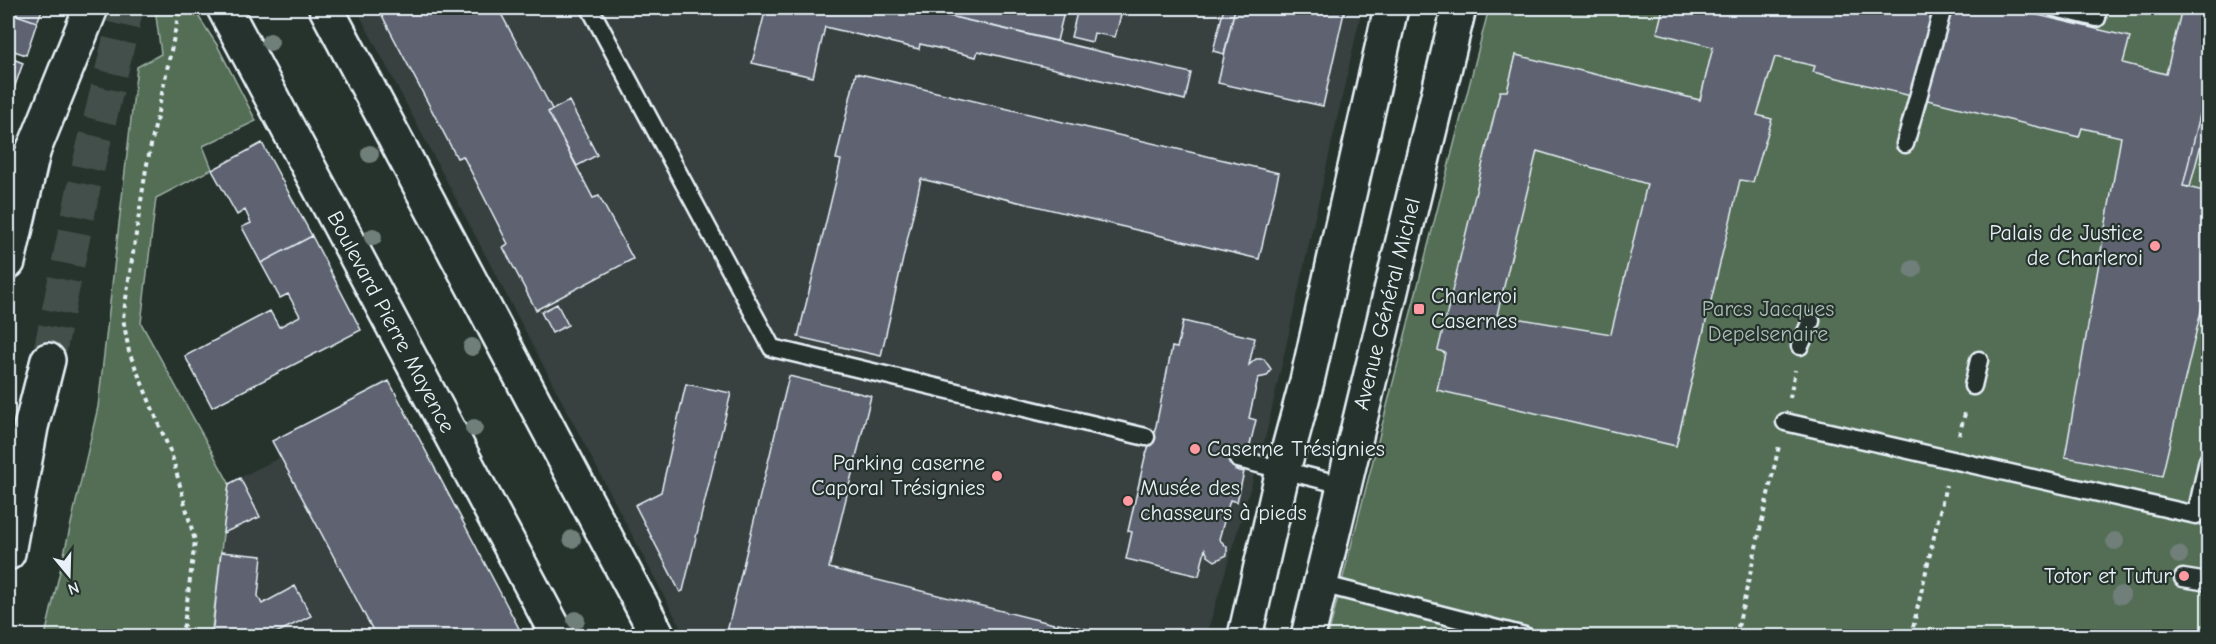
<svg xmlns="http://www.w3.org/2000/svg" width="2216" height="644" font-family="'Comic Neue',sans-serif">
	<rect width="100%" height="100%" fill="#26332d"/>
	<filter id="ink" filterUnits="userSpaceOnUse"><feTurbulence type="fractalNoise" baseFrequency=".0167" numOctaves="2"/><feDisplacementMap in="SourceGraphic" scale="12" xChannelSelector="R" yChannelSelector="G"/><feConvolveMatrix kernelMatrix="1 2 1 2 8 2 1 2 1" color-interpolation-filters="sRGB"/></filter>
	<g filter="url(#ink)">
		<path fill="#374141" d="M 356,8 L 1362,8 L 1265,439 L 1206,636 L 685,636 Z
			M 387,380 L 523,636 L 211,636 L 229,483 L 281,457 L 273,440 Z"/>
		<path fill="#536e55" stroke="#9eb0a6" stroke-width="1.5" d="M 155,8 L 193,8 L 217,45 L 256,121 L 203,146 L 212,169 L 156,198 L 141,323 L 229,483 L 211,636 L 45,636 L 98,407 L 137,67 L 161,54 Z
			M 1489,8 L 2208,8 L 2207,636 L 1328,636 Z"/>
		<path fill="#5e6371" stroke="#e8f1f8" stroke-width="1.5" fill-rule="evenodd" d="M 8,8 L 43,8 L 37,22 L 8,12 Z
			M 378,8 L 498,8 L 552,109 L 548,112 L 593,198 L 599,196 L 633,259 L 536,310 L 503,247 L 508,244 L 463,156 L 457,158 Z
			M 766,8 L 915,8 L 1191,73 L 1185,100 L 978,51 L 976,57 L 920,44 L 919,49 L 825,27 L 813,77 L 752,63 Z
			M 915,8 L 1065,8 L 1057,41 Z
			M 1078,8 L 1123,8 L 1115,37 L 1094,33 L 1092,42 L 1071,37 Z
			M 1224,8 L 1235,8 L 1224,54 L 1213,51 Z
			M 1235,8 L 1345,8 L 1323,106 L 1218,83 Z
			M 1663,8 L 2008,8 L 2130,37 L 2123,63 L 2166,74 L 2182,8 L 2208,8 L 2208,100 L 2204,98 L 2183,186 L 2208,192 L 2208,282 L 2162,476 L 2065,457 L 2121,137 L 2082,128 L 2079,137 L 1813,72 L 1815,66 L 1775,57 L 1757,115 L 1772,119 L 1753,182 L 1740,180 L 1676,446 L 1437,390 L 1445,353 L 1438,350 L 1500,91 L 1507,91 L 1516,55 L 1700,100 L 1713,47 L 1657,33 ZM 1537,151 L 1647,184 L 1611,334 L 1497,315 Z
			M 8,12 L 37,22 L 26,55 L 8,49 Z
			M 8,57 L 23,63 L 11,97 L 8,96 Z
			M 856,73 L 1279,173 L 1259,259 L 921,179 L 881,356 L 798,337 L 841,160 L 836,159 Z
			M 2204,98 L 2208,100 L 2208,141 L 2202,140 L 2190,187 L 2183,186 Z
			M 569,101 L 597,155 L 577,166 L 548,112 Z
			M 262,143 L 312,236 L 261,263 L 242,227 L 251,223 L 245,210 L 237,215 L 212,170 Z
			M 312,236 L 361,330 L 212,407 L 185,356 L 270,311 L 279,327 L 300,316 L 288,294 L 280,298 L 261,263 Z
			M 557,304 L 568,325 L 552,333 L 541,312 Z
			M 1183,321 L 1255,338 L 1249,365 L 1256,359 L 1264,359 L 1271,369 L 1267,376 L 1258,378 L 1249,418 L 1256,420 L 1249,449 L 1241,448 L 1235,470 L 1244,472 L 1237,502 L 1230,500 L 1219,539 L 1227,547 L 1227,555 L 1215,561 L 1208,556 L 1205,549 L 1199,576 L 1126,559 L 1132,532 L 1128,531 L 1145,457 L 1156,426 L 1172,347 L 1177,348 Z
			M 789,376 L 871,396 L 829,568 L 1058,625 L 1058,623 L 1120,636 L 726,636 Z
			M 389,381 L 522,634 L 517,636 L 376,636 L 272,441 Z
			M 686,384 L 731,393 L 683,591 L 680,592 L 635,505 L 661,492 Z
			M 240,478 L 260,517 L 223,533 L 229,484 Z
			M 221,552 L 262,556 L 258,596 L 262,604 L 295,586 L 311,616 L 270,636 L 212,636 Z"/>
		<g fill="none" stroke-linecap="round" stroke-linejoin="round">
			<path stroke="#43504b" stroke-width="33" stroke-dasharray="33 16" stroke-linecap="butt" d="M 48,360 L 88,168 L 127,8"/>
			<g stroke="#e8f1f8" stroke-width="21">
				<path id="lane" d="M 590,8 L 772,348 L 1146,437
					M 2055,8 L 2097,18
					M 1905,144 L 1943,8
					M 1800,346 L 1811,321
					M 1973,386 L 1979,360
					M 1785,422 L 2196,515 L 2208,460
					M 1238,459 L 1343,485
					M 2183,578 L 2208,582
					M 1321,584 L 1525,636"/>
			</g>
			<g stroke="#e8f1f8" stroke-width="38">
				<path id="street" d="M 24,174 L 91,8"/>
			</g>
			<g stroke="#e8f1f8" stroke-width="38">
				<path id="secondary" d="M 224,8 L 558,636
					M 326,8 L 658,636
					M 1245,636 L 1283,470 L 1307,381 L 1391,8
					M 1308,636 L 1459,8"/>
			</g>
			<g stroke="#e8f1f8" stroke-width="38">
				<path id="highway" d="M 8,262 L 34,148
					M 8,553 L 31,427 L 48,360"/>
			</g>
			<path stroke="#e8f1f8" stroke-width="4" stroke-dasharray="4.5 4.5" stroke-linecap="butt" d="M 1790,398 L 1795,370
				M 1959,435 L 1966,410
				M 179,636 L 184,625 L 195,541 L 172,456 L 129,352 L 123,318 L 146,169 L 180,8
				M 1736,636 L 1779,446
				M 1911,636 L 1946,485"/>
			<use href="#lane" stroke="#26332d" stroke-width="16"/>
			<use href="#street" stroke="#26332d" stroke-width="33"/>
			<use href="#secondary" stroke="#26332d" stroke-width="33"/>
			<use href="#highway" stroke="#26332d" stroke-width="33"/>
		</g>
		<g fill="#707f79">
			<circle cx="270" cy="42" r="9"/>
			<circle cx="370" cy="154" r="9"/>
			<circle cx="373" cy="237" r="9"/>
			<circle cx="1913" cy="269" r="9"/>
			<circle cx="472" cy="347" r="9"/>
			<circle cx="474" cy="428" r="9"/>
			<circle cx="572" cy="539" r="9"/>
			<circle cx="2115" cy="541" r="9"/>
			<circle cx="2179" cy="555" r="9"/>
			<circle cx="2121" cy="595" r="9"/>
			<circle cx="576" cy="620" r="9"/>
		</g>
	</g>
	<g fill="#ff9aa2" stroke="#26332d" stroke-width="2">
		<circle cx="2155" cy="246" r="6"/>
		<rect x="1413" y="303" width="12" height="12" rx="3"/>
		<circle cx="1195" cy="449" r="6"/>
		<circle cx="997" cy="476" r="6"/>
		<circle cx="1128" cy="501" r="6"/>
		<circle cx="2184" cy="576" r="6"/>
	</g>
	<g text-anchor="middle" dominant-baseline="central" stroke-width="4.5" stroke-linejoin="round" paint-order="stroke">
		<g font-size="22" fill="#e8f1f8" stroke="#26332d" text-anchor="end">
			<text x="2143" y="233">Palais de Justice<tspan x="2143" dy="25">de Charleroi</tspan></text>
			<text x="1431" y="296" text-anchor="start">Charleroi<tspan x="1431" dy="25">Casernes</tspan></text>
			<text x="1207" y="449" text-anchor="start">Caserne Trésignies</text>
			<text x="985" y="463">Parking caserne<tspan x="985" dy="25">Caporal Trésignies</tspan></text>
			<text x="1140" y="488" text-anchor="start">Musée des<tspan x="1140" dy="25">chasseurs à pieds</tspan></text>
			<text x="2172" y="576">Totor et Tutur</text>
		</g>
		<g font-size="22" fill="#e8f1f8" stroke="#26332d">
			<text transform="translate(1387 304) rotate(-76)">Avenue Général Michel</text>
			<text transform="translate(391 322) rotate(62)">Boulevard Pierre Mayence</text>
		</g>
		<g font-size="22" fill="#acbdb7" stroke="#26332d">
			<text x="1768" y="309">Parcs Jacques<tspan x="1768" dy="25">Depelsenaire</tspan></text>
		</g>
	</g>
	<rect width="2216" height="644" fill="none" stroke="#26332d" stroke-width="30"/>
	<rect x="15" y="15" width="2186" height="614" fill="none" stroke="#e8f1f8" stroke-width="2" filter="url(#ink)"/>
	<g transform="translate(69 575) rotate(161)" stroke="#26332d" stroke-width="4.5" paint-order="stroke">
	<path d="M0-4.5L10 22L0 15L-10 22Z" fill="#e8f1f8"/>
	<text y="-9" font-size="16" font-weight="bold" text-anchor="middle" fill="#e8f1f8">N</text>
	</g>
</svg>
